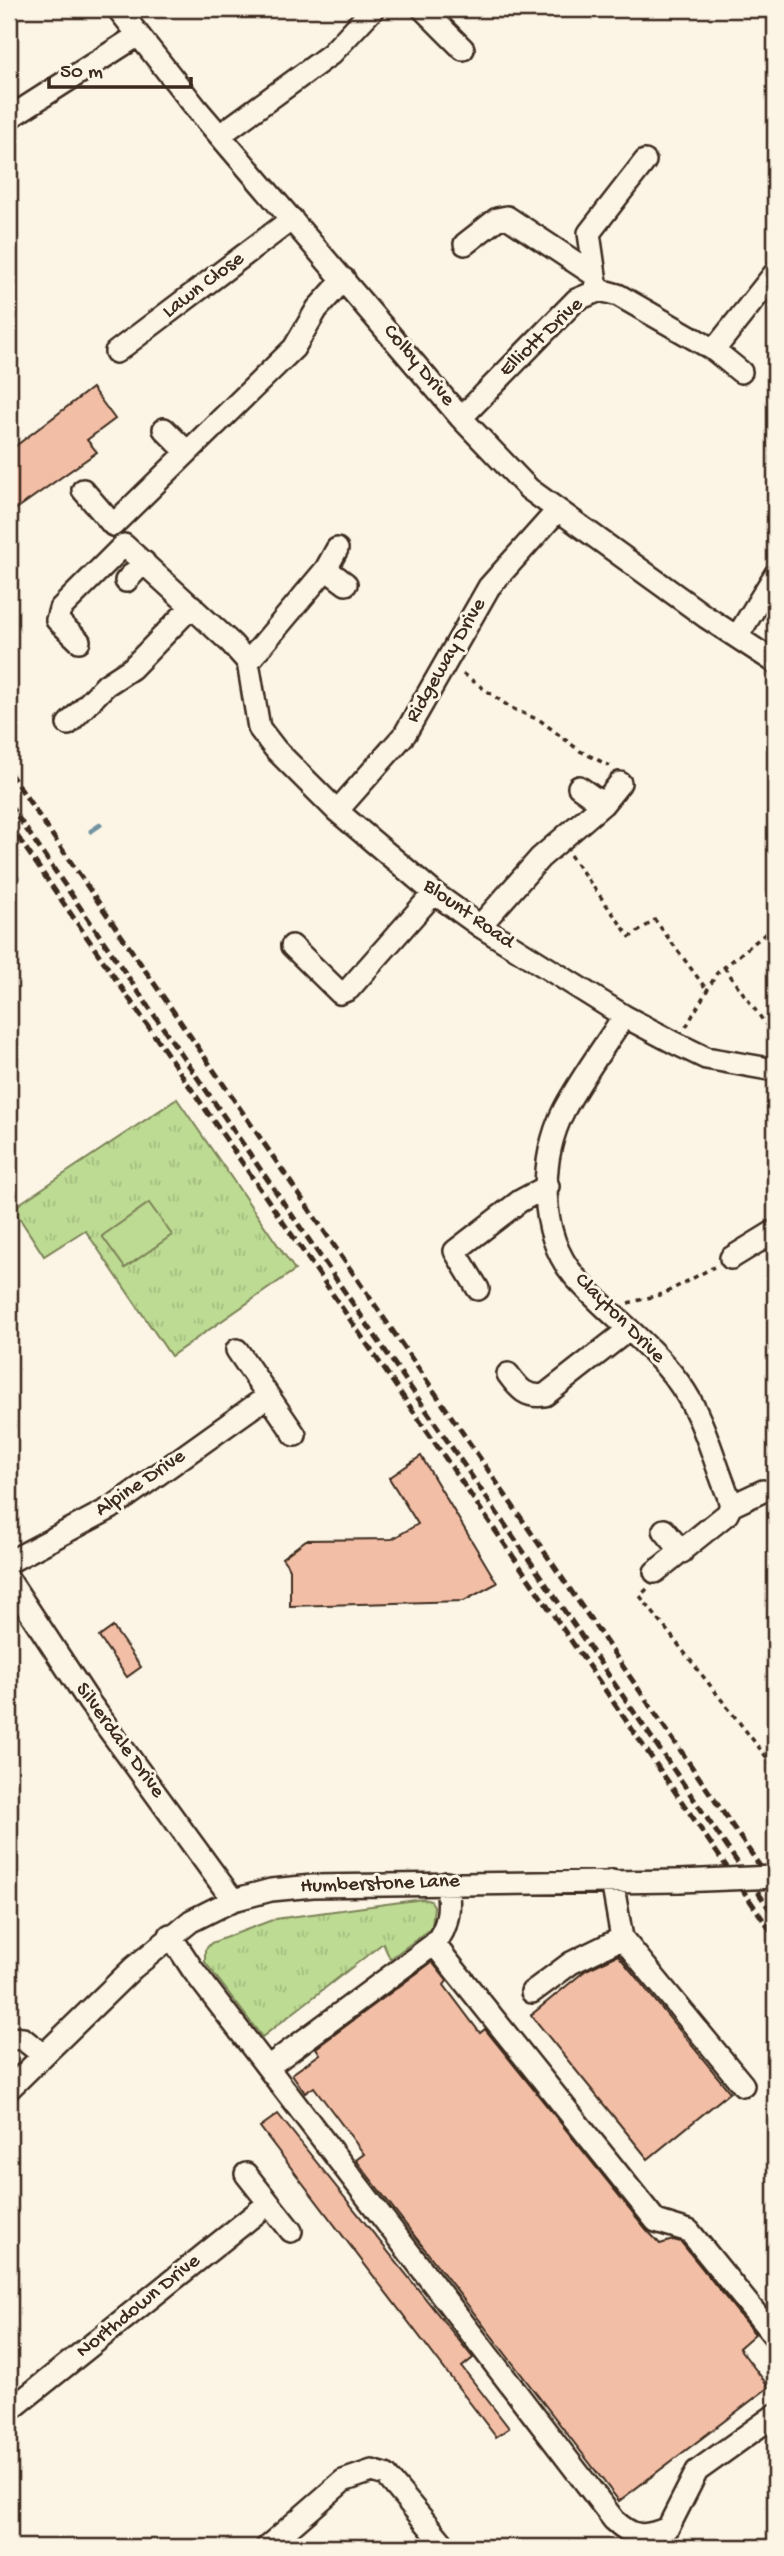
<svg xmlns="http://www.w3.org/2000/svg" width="784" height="2556" font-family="'Gochi Hand',sans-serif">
	<defs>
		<pattern id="grass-tufts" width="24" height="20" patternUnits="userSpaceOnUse" patternTransform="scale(1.75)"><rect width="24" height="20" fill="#bddb93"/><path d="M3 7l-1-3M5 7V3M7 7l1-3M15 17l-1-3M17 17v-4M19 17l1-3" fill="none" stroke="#a3bc7e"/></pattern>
	</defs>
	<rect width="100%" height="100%" fill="#fcf5e5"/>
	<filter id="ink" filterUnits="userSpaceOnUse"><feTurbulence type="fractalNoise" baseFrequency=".0143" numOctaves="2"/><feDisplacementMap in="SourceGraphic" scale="14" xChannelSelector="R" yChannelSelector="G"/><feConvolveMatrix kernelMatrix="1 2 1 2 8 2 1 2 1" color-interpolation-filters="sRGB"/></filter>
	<g filter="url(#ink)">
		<path fill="url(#grass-tufts)" stroke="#7c8258" stroke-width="2" d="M 177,1099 L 295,1270 L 171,1356 L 85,1230 L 44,1256 L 13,1208 Z
			M 423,1899 L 431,1901 L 434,1906 L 432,1928 L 390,1959 L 383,1943 L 262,2037 L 205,1962 L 205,1950 L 211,1943 L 275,1919 Z"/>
		<path fill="#bddb93" stroke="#7c8258" stroke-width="2" d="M 149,1203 L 172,1235 L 125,1268 L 102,1236 Z"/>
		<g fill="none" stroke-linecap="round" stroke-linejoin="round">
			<path stroke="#7293a1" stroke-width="5" d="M 91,831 L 100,825
				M 9,884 L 17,878"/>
		</g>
		<path fill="#f3bea6" stroke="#3b2a1e" stroke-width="2" d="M 92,388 L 115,419 L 87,440 L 97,452 L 9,514 L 9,451 Z
			M 421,1456 L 497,1583 L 464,1601 L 290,1606 L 290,1569 L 282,1558 L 306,1540 L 392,1539 L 418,1524 L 389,1478 Z
			M 113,1627 L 141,1667 L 127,1677 L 99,1637 Z
			M 618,1955 L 730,2092 L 648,2159 L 531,2015 L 586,1970 Z
			M 432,1962 L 447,1981 L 444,1985 L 480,2033 L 485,2029 L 646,2229 L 660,2244 L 673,2240 L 681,2242 L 755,2334 L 739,2348 L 769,2387 L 619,2501 L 356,2160 L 364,2154 L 314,2087 L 305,2093 L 292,2074 L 320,2054 L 316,2048 Z
			M 278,2114 L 473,2358 L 462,2367 L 509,2428 L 496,2437 L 260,2127 Z"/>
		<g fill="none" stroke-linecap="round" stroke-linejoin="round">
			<g stroke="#3b2a1e" stroke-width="26">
				<path id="minor" d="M 118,9 L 197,109 L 461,418 L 529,489 L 706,617 L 775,662
					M 423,9 L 463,49
					M 9,118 L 137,36
					M 220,135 L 331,54 L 373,9
					M 465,244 L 497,219 L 507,217 L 593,274
					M 596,282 L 589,233 L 645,161
					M 714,350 L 775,273
					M 116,352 L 292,219
					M 461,418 L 576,300 L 600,290 L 618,295 L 714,350 L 741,372
					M 164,429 L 186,451
					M 83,490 L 113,525 L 294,348 L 317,309 L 344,279
					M 326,569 L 346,584
					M 126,581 L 144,562
					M 737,637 L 775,575
					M 79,641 L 57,620 L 60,609 L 124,545 L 231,643 L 248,662 L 259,728 L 276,750 L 337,811 L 434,893 L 480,926 L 624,1016 L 675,1043 L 706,1058 L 775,1070
					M 248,662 L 326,569 L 337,549
					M 68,724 L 106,685 L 132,668 L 192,606
					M 579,787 L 603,804
					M 337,811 L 405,734 L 489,587 L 557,511
					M 480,926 L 540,858 L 603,804 L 620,783
					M 292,946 L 340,993 L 349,989 L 434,893
					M 624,1016 C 604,1047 581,1078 564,1110 C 539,1159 538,1234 575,1277 C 608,1314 650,1343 679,1383 C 703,1415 713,1459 728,1495 L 731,1506 L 727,1514 L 655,1572
					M 731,1258 L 775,1231
					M 478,1289 L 455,1251 L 520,1201 L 548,1186
					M 237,1350 L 295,1435
					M 508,1374 C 519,1389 526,1398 545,1395 L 628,1330
					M 731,1506 L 763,1491
					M 664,1530 L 682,1552
					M 9,1562 L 111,1508 L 268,1396
					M 9,1580 L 89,1702 L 233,1900
					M 612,1881 L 622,1938 L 743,2085
					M 170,1935 L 193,1970 L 614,2520 C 633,2538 644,2538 668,2528 L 697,2471 L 775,2415
					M 434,1944 L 656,2221 L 689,2231 L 775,2337
					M 532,1992 L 571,1963 L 622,1938
					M 9,2038 L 23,2039 L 43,2055
					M 268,2067 L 434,1944 C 450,1927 450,1905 447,1883
					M 9,2089 L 133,1968 L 191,1921 L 233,1900 L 271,1890 L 313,1886 L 679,1881
					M 246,2174 L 291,2231
					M 9,2411 L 269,2203
					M 267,2547 L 343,2481 L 372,2471 L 386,2475 L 446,2547"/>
			</g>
			<path stroke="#3b2a1e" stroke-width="3.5" stroke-dasharray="5 5" stroke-linecap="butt" d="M 463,674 L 511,708 L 541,721 L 580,751 L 610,766
				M 570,855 L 630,937 L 655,920 L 707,990
				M 724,967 L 775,1037
				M 686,1027 L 717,973 L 775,926
				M 9,1211 L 13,1208
				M 628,1303 L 663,1294 L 714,1267
				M 647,1589 L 640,1596 L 775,1768"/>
			<use href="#minor" stroke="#fcf5e5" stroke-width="21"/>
			<path stroke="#3b2a1e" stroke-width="5" stroke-dasharray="10 5" stroke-linecap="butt" d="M 9,772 L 775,1888
				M 9,804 L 775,1917
				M 9,824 L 775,1937"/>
			<g stroke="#3b2a1e" stroke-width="26" stroke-linecap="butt">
				<path id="minor-bridge" d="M 679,1881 L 775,1877"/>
			</g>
			<use href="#minor-bridge" stroke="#fcf5e5" stroke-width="21"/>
		</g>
	</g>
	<g text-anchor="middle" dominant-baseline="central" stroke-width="6" stroke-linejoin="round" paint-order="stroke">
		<g font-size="21" fill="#3b2a1e" stroke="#fcf5e5">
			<text transform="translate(204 286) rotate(-37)">Lawn Close</text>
			<text transform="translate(542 338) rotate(-43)">Elliott Drive</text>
			<text transform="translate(418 366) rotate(50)">Colby Drive</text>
			<text transform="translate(447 661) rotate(-60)">Ridgeway Drive</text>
			<text transform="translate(468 915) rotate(35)">Blount Road</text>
			<text transform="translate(619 1319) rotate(45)">Clayton Drive</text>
			<text transform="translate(141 1484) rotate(-34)">Alpine Drive</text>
			<text transform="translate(119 1741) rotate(54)">Silverdale Drive</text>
			<text transform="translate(380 1885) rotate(-2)">Humberstone Lane</text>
			<text transform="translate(139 2307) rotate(-39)">Northdown Drive</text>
		</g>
	</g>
	<rect width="784" height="2556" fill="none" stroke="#fcf5e5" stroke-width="35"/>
	<rect x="18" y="18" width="749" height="2521" fill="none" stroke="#3b2a1e" stroke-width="2.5" filter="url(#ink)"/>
	<path d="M49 77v10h142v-10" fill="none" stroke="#3b2a1e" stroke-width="3.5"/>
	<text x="60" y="77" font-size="21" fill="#3b2a1e" stroke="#fcf5e5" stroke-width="5" paint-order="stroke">50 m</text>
</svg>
